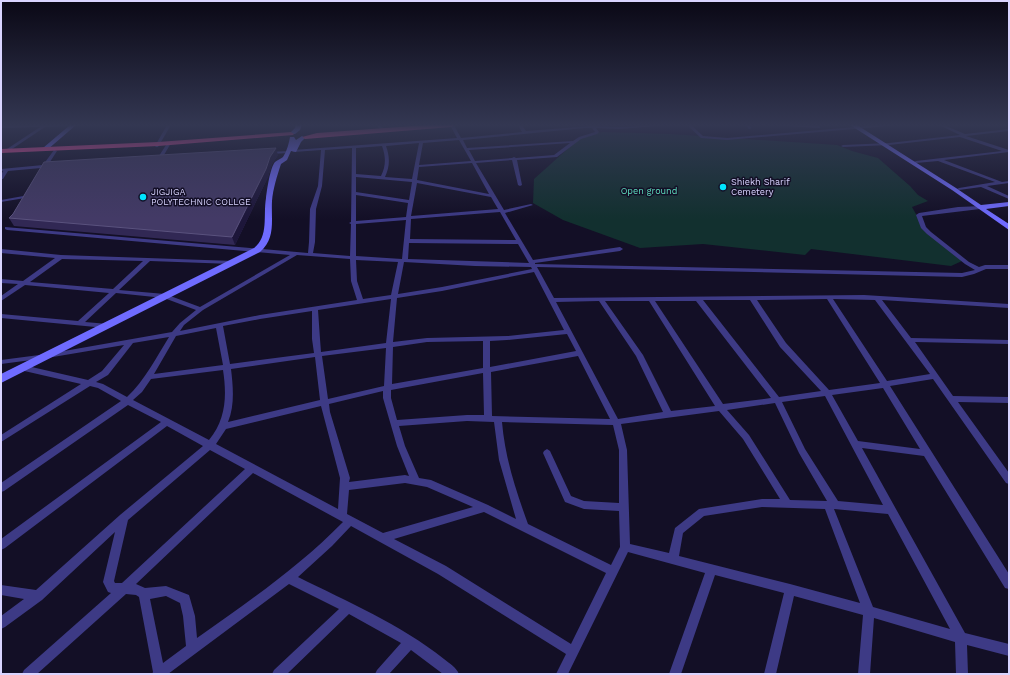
<svg xmlns="http://www.w3.org/2000/svg" width="1010" height="675" font-family="'Work Sans',sans-serif">
	<rect width="100%" height="100%" fill="#130f26"/>
	<path fill="#12302f" d="M 602,132 L 670,134 L 837,145 L 852,151 L 878,158 L 910,186 L 918,195 L 928,201 L 912,207 L 926,232 L 962,261 L 951,266 L 811,249 L 805,255 L 703,244 L 640,248 L 563,220 L 533,203 L 534,179 L 582,136 Z"/>
	<g fill="none" stroke-linecap="round" stroke-linejoin="round">
		<path fill="#3d3a85" fill-rule="evenodd" d="M 39,125 L 80,125 L 78,126 L 45,127 L 9,151 L 7,151 L 7,149 L 40,127 L 1,128 L 1,126 Z
			M 167,125 L 171,125 L 158,147 L 156,147 L 155,146 Z
			M 376,125 L 380,125 L 383,128 L 380,129 Z
			M 450,125 L 454,125 L 461,138 L 522,132 L 518,125 L 522,125 L 526,131 L 590,126 L 592,125 L 594,126 L 619,127 L 661,125 L 659,126 L 619,129 L 596,128 L 599,132 L 597,134 L 581,139 L 557,157 L 517,160 L 522,185 L 520,186 L 518,185 L 512,160 L 476,163 L 504,210 L 531,204 L 533,205 L 505,213 L 533,260 L 620,247 L 623,249 L 620,251 L 535,263 L 535,264 L 962,273 L 975,270 L 965,264 L 927,234 L 921,228 L 916,215 L 919,213 L 958,207 L 982,206 L 982,208 L 980,209 L 922,216 L 926,227 L 931,232 L 969,262 L 979,267 L 985,265 L 1009,265 L 1009,269 L 986,269 L 974,274 L 962,277 L 537,267 L 554,298 L 864,295 L 1009,304 L 1009,308 L 882,300 L 911,338 L 1009,340 L 1009,344 L 915,342 L 953,396 L 1009,397 L 1009,403 L 958,402 L 1009,473 L 1009,484 L 1006,483 L 933,379 L 890,386 L 1009,574 L 1009,589 L 1005,588 L 924,456 L 862,448 L 965,633 L 1009,644 L 1009,656 L 967,645 L 968,674 L 956,674 L 955,642 L 874,618 L 870,674 L 858,674 L 863,615 L 794,596 L 776,674 L 764,674 L 784,593 L 715,575 L 681,674 L 669,674 L 705,573 L 628,552 L 568,674 L 556,674 L 566,654 L 438,574 L 351,526 L 332,546 L 298,577 C 348,602 400,624 444,659 C 450,664 456,667 459,674 L 443,674 L 411,650 L 389,674 L 375,674 L 377,670 L 401,643 L 349,614 L 287,674 L 272,674 L 274,670 L 339,609 L 289,584 L 168,674 L 152,674 L 153,672 L 139,597 L 136,595 L 126,594 L 37,674 L 22,674 L 24,670 L 111,593 L 108,592 L 103,582 L 115,532 L 42,600 L 5,627 L 1,629 L 1,616 L 24,599 L 1,595 L 1,585 L 36,590 L 120,515 L 203,446 L 167,426 L 5,548 L 1,550 L 1,539 L 161,422 L 128,405 L 4,491 L 1,492 L 1,483 L 121,401 L 98,388 L 90,386 L 1,442 L 1,435 L 81,384 L 20,370 L 19,368 L 20,366 L 23,365 L 88,380 L 102,371 L 124,345 L 47,358 L 1,364 L 1,360 L 47,354 L 172,332 L 180,323 L 196,310 L 164,298 L 116,293 L 85,322 L 108,324 L 109,326 L 106,328 L 1,318 L 1,314 L 78,321 L 109,293 L 25,285 L 1,301 L 1,296 L 18,284 L 1,283 L 1,279 L 23,281 L 55,258 L 1,253 L 1,249 L 61,255 L 234,261 L 235,262 L 232,264 L 150,261 L 119,290 L 165,294 L 200,307 L 290,255 L 7,230 L 5,229 L 5,227 L 308,253 L 309,242 L 310,209 L 318,186 L 321,150 L 294,152 L 292,151 L 293,150 L 457,138 ZM 585,128 L 592,128 L 595,132 L 579,137 L 573,141 L 467,148 L 463,140 ZM 459,140 L 471,161 L 419,165 L 423,143 ZM 419,143 L 412,179 L 385,177 C 390,166 390,157 386,146 ZM 570,143 L 554,155 L 516,158 L 514,157 L 512,158 L 475,161 L 469,150 ZM 382,146 C 386,157 386,166 381,176 L 356,174 L 356,148 ZM 352,148 L 351,222 L 349,223 L 351,224 L 350,256 L 313,253 L 315,242 L 316,209 L 322,186 L 325,150 ZM 472,163 L 489,194 L 417,180 L 419,167 ZM 356,177 L 412,182 L 409,200 L 356,192 ZM 417,183 L 491,197 L 498,209 L 411,216 ZM 356,195 L 408,203 L 406,217 L 356,221 ZM 500,212 L 516,240 L 410,239 L 411,219 ZM 406,220 L 402,259 L 356,256 L 356,224 ZM 409,243 L 518,244 L 529,263 L 408,259 ZM 297,255 L 350,259 L 351,281 L 357,300 L 260,315 L 180,331 L 184,325 L 203,310 ZM 62,259 L 143,261 L 113,289 L 30,282 ZM 356,260 L 398,262 L 391,295 L 363,299 L 357,281 ZM 404,262 L 475,266 L 531,267 L 532,269 L 442,287 L 398,294 ZM 534,272 L 564,330 L 507,336 L 427,338 L 393,342 L 397,298 L 442,291 ZM 391,299 L 386,343 L 321,352 L 320,339 L 318,310 ZM 827,299 L 880,383 L 829,390 L 786,343 L 757,300 ZM 833,299 L 875,300 L 930,374 L 887,381 ZM 703,300 L 750,300 L 780,347 L 821,391 L 779,397 ZM 599,301 L 636,356 L 663,412 L 618,419 L 556,302 ZM 605,301 L 649,301 L 715,406 L 671,411 L 643,355 ZM 655,301 L 696,301 L 771,398 L 723,404 ZM 312,311 L 312,339 L 314,353 L 230,364 L 223,326 L 260,319 ZM 216,328 L 223,365 L 154,374 L 176,336 ZM 567,334 L 576,351 L 490,367 L 490,341 L 507,340 ZM 169,337 C 156,358 145,380 127,397 L 103,384 L 96,382 L 108,375 L 133,343 ZM 483,341 L 483,368 L 392,384 L 393,347 L 427,342 ZM 386,348 L 384,386 L 328,399 L 322,356 ZM 578,356 L 610,419 L 492,416 L 491,372 ZM 315,357 L 320,400 L 228,422 C 235,405 233,386 231,369 ZM 223,370 C 227,396 226,419 209,440 L 133,400 L 142,392 L 151,379 ZM 483,373 L 484,415 L 467,415 L 397,420 L 391,398 L 391,390 ZM 883,388 L 920,449 L 858,441 L 832,395 ZM 383,391 L 383,398 L 397,446 L 409,476 L 405,475 L 349,482 L 350,478 L 330,412 L 329,404 ZM 825,396 L 883,505 L 838,501 L 805,449 L 782,402 ZM 775,403 L 799,453 L 827,501 L 790,500 L 749,435 L 727,410 ZM 321,406 L 340,478 L 338,509 L 216,444 L 226,429 ZM 719,411 L 743,439 L 780,499 L 762,499 L 699,509 L 675,528 L 669,553 L 630,544 L 627,450 L 621,424 ZM 467,421 L 494,422 L 499,460 L 516,519 L 488,505 L 431,480 L 419,478 L 405,446 L 399,426 ZM 502,422 L 613,425 L 619,450 L 619,503 L 584,501 L 571,496 L 550,451 L 547,449 L 544,451 L 543,453 L 565,502 L 584,509 L 619,511 L 620,547 L 611,565 L 528,524 C 516,491 505,458 502,422 ZM 210,450 L 245,469 L 122,583 L 115,583 L 114,581 L 128,520 ZM 253,473 L 343,522 C 299,567 248,602 197,638 L 195,616 L 189,595 L 166,586 L 145,588 L 136,584 ZM 405,483 L 427,487 L 473,507 L 383,533 L 347,514 L 349,490 ZM 762,507 L 825,509 L 860,603 L 790,584 L 679,556 L 683,533 L 704,516 ZM 834,509 L 888,514 L 950,629 L 873,607 ZM 484,512 L 606,573 L 571,644 L 446,566 L 394,539 ZM 166,596 L 180,603 L 183,616 L 186,646 L 163,663 L 150,599 Z
			M 687,125 L 691,125 L 703,136 L 727,138 L 877,125 L 891,125 L 889,126 L 727,140 L 701,138 Z
			M 745,125 L 749,125 L 752,128 L 749,129 Z
			M 781,125 L 819,126 L 821,127 L 819,128 L 783,126 Z
			M 939,125 L 944,125 L 965,134 L 1009,129 L 1009,131 L 966,136 L 1009,150 L 1009,152 L 944,160 L 1002,182 L 1009,181 L 1009,183 L 987,186 L 1009,196 L 1009,199 L 981,187 L 959,190 L 957,189 L 959,188 L 995,182 L 938,161 L 916,163 L 914,162 L 916,161 L 1002,151 L 960,137 L 889,145 L 843,147 L 841,146 L 843,145 L 889,143 L 960,135 Z
			M 168,142 L 171,143 L 161,160 L 157,160 L 157,159 Z
			M 54,150 L 57,151 L 48,165 L 53,165 L 53,167 L 46,168 L 43,170 L 41,170 L 41,168 L 8,171 L 3,179 L 1,179 L 1,175 L 3,171 L 1,171 L 1,169 L 43,165 Z
			M 288,151 L 290,152 L 289,153 L 269,154 L 267,153 L 269,152 Z
			M 29,195 L 31,195 L 31,197 L 1,202 L 1,200 Z"/>
		<path fill="#6f6bff" fill-rule="evenodd" d="M 70,125 L 76,125 L 47,150 L 43,150 L 43,148 Z
			M 296,125 L 302,125 L 300,130 L 295,134 L 291,134 L 290,133 L 295,128 Z
			M 850,125 L 857,125 L 956,188 L 981,205 L 1009,202 L 1009,206 L 986,209 L 1009,224 L 1009,230 L 952,190 Z
			M 290,137 L 294,137 L 296,140 L 302,136 L 305,138 L 301,142 L 296,152 L 291,151 L 287,160 L 281,164 C 277,176 273,189 272,201 C 271,221 276,238 260,252 L 1,383 L 1,374 L 254,248 C 269,236 263,216 266,198 C 267,190 270,168 275,162 C 277,160 281,159 283,157 C 287,151 289,143 290,137 Z"/>
		<path fill="#ff4fa3" fill-rule="evenodd" d="M 426,125 L 454,125 L 451,127 L 305,139 L 302,137 L 317,133 Z
			M 291,132 L 294,134 L 293,135 L 158,146 L 1,153 L 1,149 L 158,142 Z"/>
	</g>
	<path fill="#312854" d="M 278,155 L 272,164 L 268,177 L 235,245 L 14,226 L 9,218 L 13,214 Z"/>
	<path fill="#1d163a" d="M 276,148 L 278,155 L 272,164 L 268,177 L 235,245 L 232,237 L 270,157 Z"/>
	<path fill="#433a66" stroke="#5a527e" d="M 276,148 L 270,157 L 266,169 L 232,237 L 9,218 L 13,214 L 44,162 Z"/>
	<linearGradient id="sky" x2="0" y2="1"><stop stop-color="#0a0815"/><stop offset="0.57" stop-color="#333752"/><stop offset="1" stop-color="#333752" stop-opacity="0"/></linearGradient>
	<rect width="1010" height="219" fill="url(#sky)"/>
	<g fill="#00e5ff" stroke="#130f26" stroke-width="1.5">
		<circle cx="723" cy="187" r="4"/>
		<circle cx="143" cy="197" r="4"/>
	</g>
	<g text-anchor="middle" dominant-baseline="central" stroke-width="3" stroke-linejoin="round" paint-order="stroke">
		<g font-size="9" fill="#d9d4ff" stroke="#130f26" text-anchor="start">
			<text x="731" y="182">Shiekh Sharif<tspan x="731" dy="10">Cemetery</tspan></text>
			<text x="151" y="192">JIGJIGA<tspan x="151" dy="10">POLYTECHNIC COLLGE</tspan></text>
		</g>
		<g font-size="9" fill="#5fe0c0" stroke="#130f26">
			<text x="649" y="191">Open ground</text>
		</g>
	</g>
	<rect width="1010" height="675" fill="none" stroke="#d9d4ff" stroke-width="4"/>
</svg>
